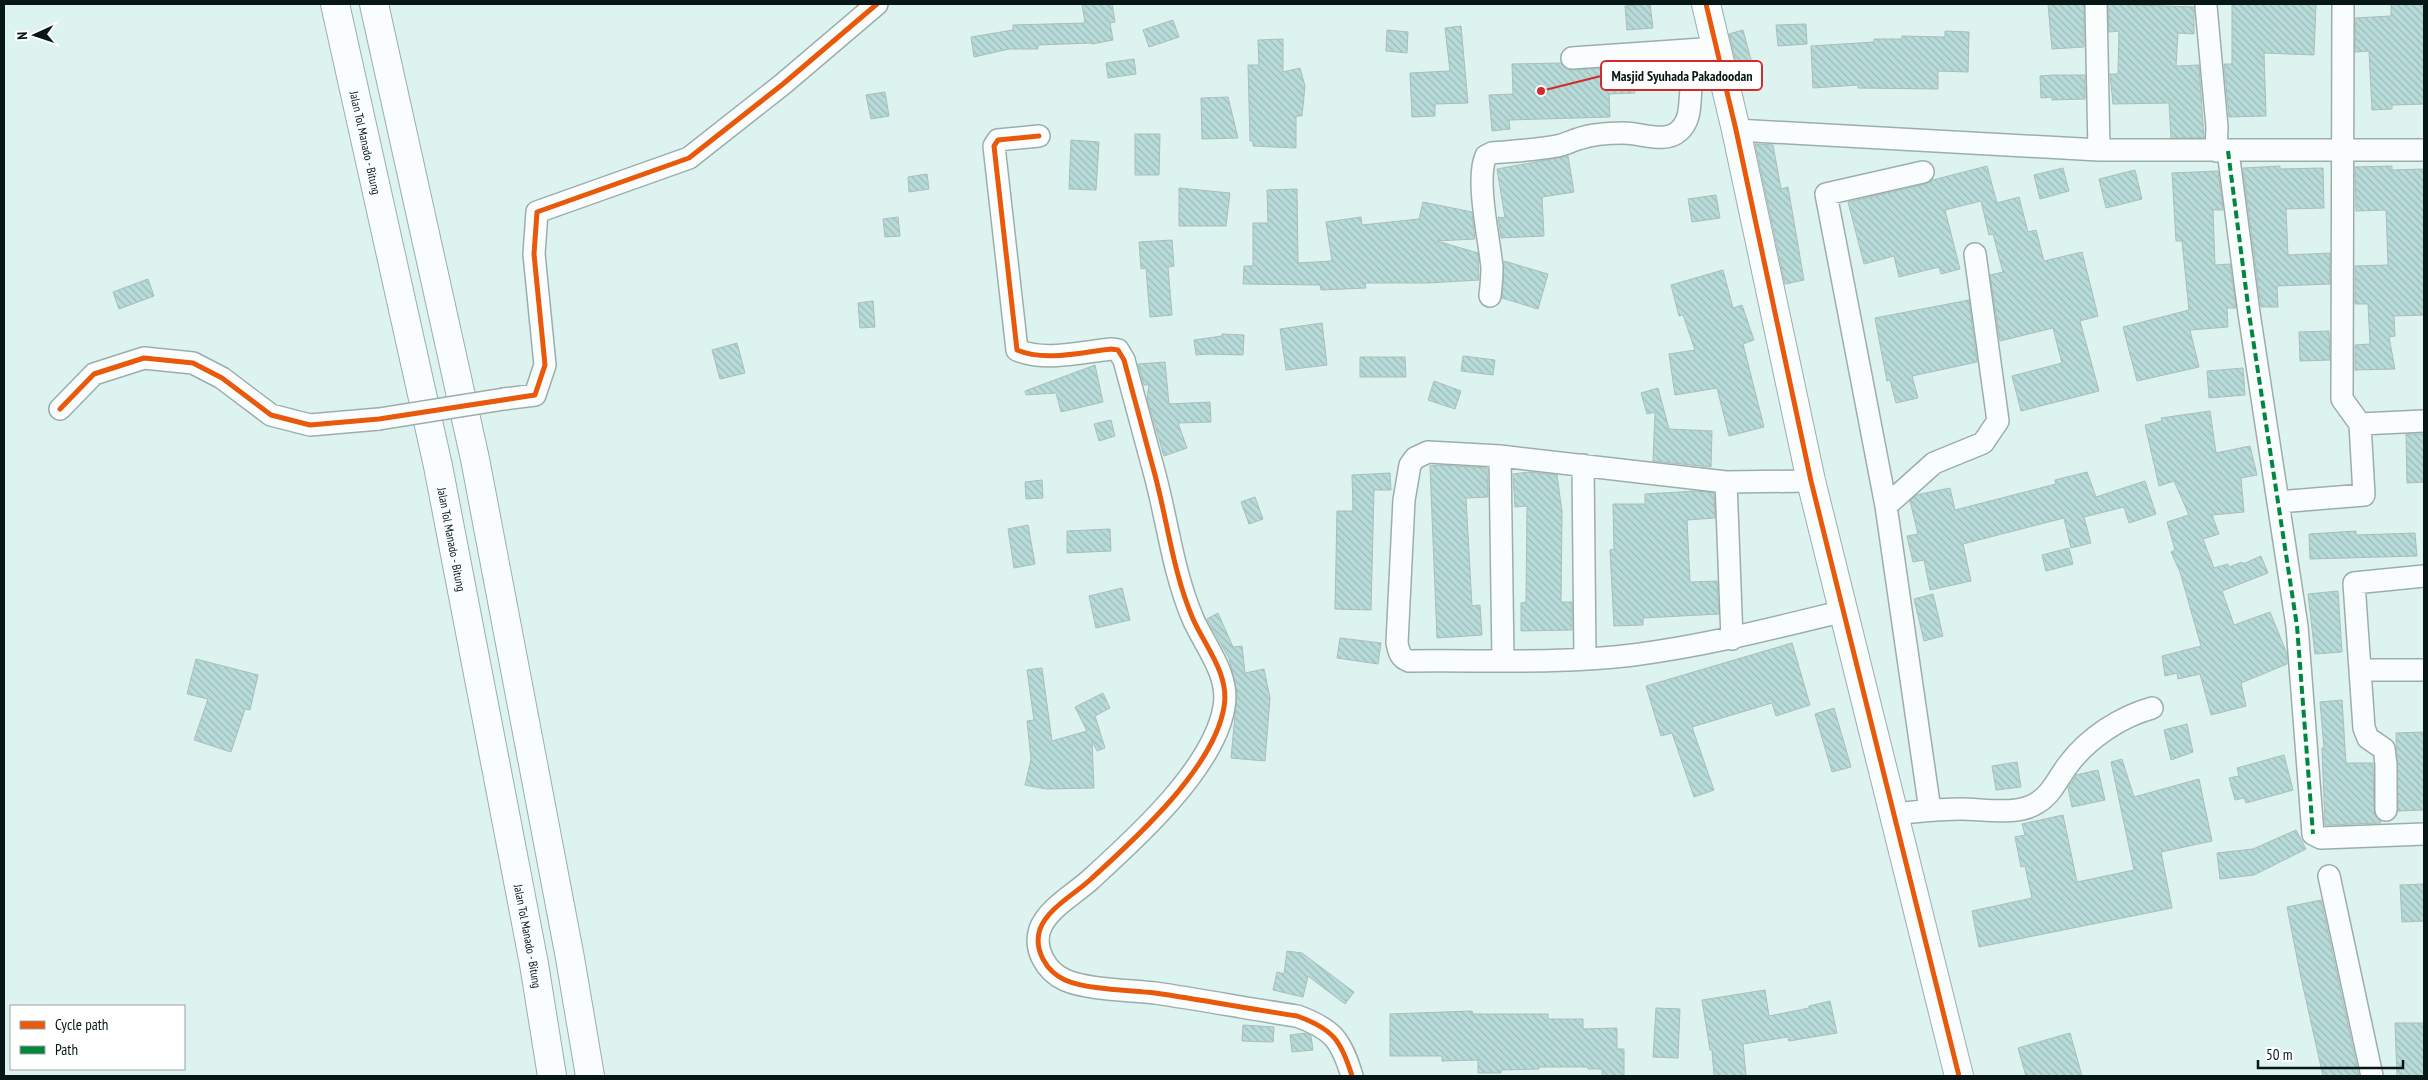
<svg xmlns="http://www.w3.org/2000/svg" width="2428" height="1080" font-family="'PT Sans Narrow',sans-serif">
	<defs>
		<pattern id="building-back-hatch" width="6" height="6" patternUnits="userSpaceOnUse" patternTransform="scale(1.25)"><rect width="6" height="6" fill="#b7dbd8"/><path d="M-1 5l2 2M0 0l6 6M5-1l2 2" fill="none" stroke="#9cbbb9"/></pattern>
	</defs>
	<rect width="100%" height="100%" fill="#dcf3f0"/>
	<path fill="url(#building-back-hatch)" stroke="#abbebb" d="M 1082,4 L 1112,4 L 1115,22 L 1110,23 L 1113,40 L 1092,44 L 1092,43 L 1038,45 L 1038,49 L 1009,49 L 974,57 L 971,37 L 1013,30 L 1013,25 L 1085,23 Z
		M 1650,4 L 1653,28 L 1627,30 L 1625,6 Z
		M 2048,4 L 2084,4 L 2084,47 L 2052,49 Z
		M 2108,4 L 2194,7 L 2194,34 L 2178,33 L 2176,66 L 2199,65 L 2204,138 L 2171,138 L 2169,103 L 2113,104 L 2110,74 L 2118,74 L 2119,31 L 2109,32 Z
		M 2232,4 L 2316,4 L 2314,55 L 2264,53 L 2266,116 L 2229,117 L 2224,64 L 2232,64 Z
		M 2391,4 L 2424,4 L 2424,104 L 2392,105 L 2392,109 L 2372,110 L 2369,51 L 2355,52 L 2355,18 L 2391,16 Z
		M 1173,20 L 1179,37 L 1149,47 L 1143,30 Z
		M 1806,24 L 1807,44 L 1778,46 L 1776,25 Z
		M 1461,26 L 1468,103 L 1435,104 L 1435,116 L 1412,117 L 1410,73 L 1450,71 L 1445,28 Z
		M 1387,30 L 1408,32 L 1407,53 L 1386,51 Z
		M 1743,30 L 1758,86 L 1743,90 L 1729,34 Z
		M 1945,31 L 1969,32 L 1968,72 L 1938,71 L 1938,89 L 1858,88 L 1858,85 L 1813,88 L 1811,46 L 1874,42 L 1874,39 L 1902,39 L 1902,36 L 1945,37 Z
		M 1283,39 L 1283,72 L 1300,68 L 1305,86 L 1302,116 L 1296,116 L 1296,148 L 1253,146 L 1253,141 L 1250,141 L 1248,65 L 1259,65 L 1258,40 Z
		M 1134,59 L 1136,74 L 1108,78 L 1106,63 Z
		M 1561,63 L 1566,69 L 1573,70 L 1632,66 L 1635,93 L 1609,94 L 1610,117 L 1509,120 L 1510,129 L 1492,131 L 1489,95 L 1513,94 L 1512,64 Z
		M 2052,75 L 2085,75 L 2085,99 L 2052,100 L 2052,97 L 2041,98 L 2040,76 Z
		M 885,92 L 889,116 L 871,119 L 866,95 Z
		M 1228,97 L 1238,138 L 1202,139 L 1201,98 Z
		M 1135,134 L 1160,134 L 1159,175 L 1135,175 Z
		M 1071,140 L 1099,142 L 1096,190 L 1069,189 Z
		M 1755,144 L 1773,145 L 1781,189 L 1788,187 L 1804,280 L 1785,284 Z
		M 1568,156 L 1574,192 L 1542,197 L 1544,236 L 1501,238 L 1498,217 L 1505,218 L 1497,169 Z
		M 1987,166 L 1997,203 L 2019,197 L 2028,232 L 2036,230 L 2044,261 L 2082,252 L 2098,316 L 2080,321 L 2099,391 L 2021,411 L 2012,376 L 2062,363 L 2053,328 L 2000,341 L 1990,275 L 2003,272 L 1993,234 L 1989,235 L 1981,201 L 1945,210 L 1960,269 L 1941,274 L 1939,267 L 1899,277 L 1894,256 L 1864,264 L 1848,202 L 1926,184 L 1933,180 Z
		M 2280,166 L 2280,169 L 2323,168 L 2324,208 L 2286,209 L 2288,255 L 2330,253 L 2330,284 L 2277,286 L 2278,307 L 2261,307 L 2243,168 Z
		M 2392,166 L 2392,170 L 2424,169 L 2424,315 L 2394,316 L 2395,336 L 2389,337 L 2395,369 L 2355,370 L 2355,345 L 2370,344 L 2368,304 L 2355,304 L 2355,266 L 2388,265 L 2386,210 L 2356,211 L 2355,167 Z
		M 2063,168 L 2069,191 L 2040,199 L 2034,175 Z
		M 2135,170 L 2142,199 L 2106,208 L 2099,179 Z
		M 2218,171 L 2223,210 L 2213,210 L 2215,265 L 2230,264 L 2236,308 L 2227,308 L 2228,327 L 2190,330 L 2199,367 L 2137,381 L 2123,327 L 2189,310 L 2182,241 L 2176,241 L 2172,173 Z
		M 927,174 L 929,189 L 909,192 L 908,177 Z
		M 1179,188 L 1230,193 L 1226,226 L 1179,226 Z
		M 1297,189 L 1298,263 L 1332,261 L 1326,222 L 1361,217 L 1362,225 L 1419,219 L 1423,202 L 1472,212 L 1475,239 L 1437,241 L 1478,253 L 1479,280 L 1428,283 L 1365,283 L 1366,288 L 1321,290 L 1320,285 L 1243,284 L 1244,266 L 1253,266 L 1253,223 L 1268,223 L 1267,190 Z
		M 1716,195 L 1720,218 L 1692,222 L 1688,199 Z
		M 898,217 L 900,236 L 885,237 L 883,219 Z
		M 1172,240 L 1174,266 L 1168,267 L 1172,315 L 1150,317 L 1146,268 L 1141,269 L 1139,242 Z
		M 1504,261 L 1548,274 L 1538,309 L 1502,298 Z
		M 1723,270 L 1733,308 L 1742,305 L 1754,340 L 1743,344 L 1764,427 L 1729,436 L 1717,388 L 1675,395 L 1669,354 L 1695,350 L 1683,315 L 1679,316 L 1671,285 Z
		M 148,279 L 154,296 L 119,309 L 113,292 Z
		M 1969,300 L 1977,362 L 1912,376 L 1918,398 L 1896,403 L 1890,380 L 1887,381 L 1875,318 Z
		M 873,301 L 875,327 L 860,328 L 858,303 Z
		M 1322,323 L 1327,365 L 1286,370 L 1280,329 Z
		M 2329,331 L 2330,360 L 2300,361 L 2299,332 Z
		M 1222,334 L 1244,335 L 1243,355 L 1208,354 L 1196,355 L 1194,340 L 1222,336 Z
		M 737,343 L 745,373 L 720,379 L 712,350 Z
		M 1463,356 L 1495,360 L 1493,375 L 1461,371 Z
		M 1360,357 L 1405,357 L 1406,377 L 1360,377 Z
		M 1165,362 L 1169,404 L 1210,402 L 1211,422 L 1178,423 L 1187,448 L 1164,456 L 1147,398 L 1149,385 L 1144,385 L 1138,364 Z
		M 1095,365 L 1103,402 L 1061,412 L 1056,393 L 1026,395 L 1025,391 Z
		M 2243,368 L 2245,395 L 2209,398 L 2207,371 Z
		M 1434,381 L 1461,391 L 1455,409 L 1428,400 Z
		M 1658,388 L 1669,429 L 1712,431 L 1711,467 L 1653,461 L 1655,412 L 1647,414 L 1641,393 Z
		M 2210,411 L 2216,453 L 2250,446 L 2257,475 L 2241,478 L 2244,512 L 2212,515 L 2219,534 L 2203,539 L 2214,568 L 2228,564 L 2229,567 L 2242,562 L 2243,564 L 2261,556 L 2268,573 L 2222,591 L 2234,625 L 2270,612 L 2287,654 L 2287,664 L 2241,683 L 2246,706 L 2211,715 L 2200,674 L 2178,679 L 2177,673 L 2165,676 L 2162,656 L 2201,646 L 2180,572 L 2171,552 L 2175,550 L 2167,522 L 2189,515 L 2174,481 L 2159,486 L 2145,425 L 2162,421 L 2161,418 Z
		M 1111,420 L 1115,436 L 1099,441 L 1094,424 Z
		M 2406,434 L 2424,434 L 2424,482 L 2407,483 Z
		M 1441,465 L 1487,468 L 1488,497 L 1466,498 L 1472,606 L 1480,605 L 1482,635 L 1437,638 L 1430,466 Z
		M 1529,472 L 1557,475 L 1562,512 L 1561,602 L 1572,602 L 1572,630 L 1521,631 L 1521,603 L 1526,602 L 1527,506 L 1515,507 L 1513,474 Z
		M 2087,472 L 2096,497 L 2145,481 L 2156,514 L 2129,523 L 2124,507 L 2084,517 L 2091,543 L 2071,548 L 2064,518 L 1963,544 L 1971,581 L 1930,590 L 1924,560 L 1913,562 L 1907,536 L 1918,534 L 1910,501 L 1916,495 L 1950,488 L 1955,510 L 2056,484 L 2055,480 Z
		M 1390,473 L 1391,490 L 1374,490 L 1371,610 L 1335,609 L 1337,511 L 1353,511 L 1352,475 Z
		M 1042,480 L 1043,498 L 1026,499 L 1025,482 Z
		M 1697,491 L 1714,493 L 1715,518 L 1687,520 L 1690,582 L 1717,581 L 1719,614 L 1643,618 L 1643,625 L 1614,626 L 1610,550 L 1614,549 L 1613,504 L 1645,504 L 1645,494 Z
		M 1255,497 L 1263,519 L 1249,524 L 1241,502 Z
		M 1028,525 L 1035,564 L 1014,568 L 1008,529 Z
		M 1110,529 L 1111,551 L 1067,553 L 1067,531 Z
		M 2356,531 L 2356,535 L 2415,533 L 2417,556 L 2310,559 L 2309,534 Z
		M 2069,548 L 2073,564 L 2046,571 L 2042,555 Z
		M 1122,588 L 1130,620 L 1096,628 L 1089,596 Z
		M 2338,591 L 2342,652 L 2315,654 L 2308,594 Z
		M 1933,594 L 1943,636 L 1924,641 L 1914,599 Z
		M 1218,613 L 1233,647 L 1242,646 L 1245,673 L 1264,669 L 1270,698 L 1265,761 L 1231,758 L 1237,694 L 1229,658 L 1207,619 Z
		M 1340,638 L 1381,643 L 1378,664 L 1337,658 Z
		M 1792,643 L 1810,705 L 1776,716 L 1772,703 L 1692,727 L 1714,790 L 1694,797 L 1672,733 L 1661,736 L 1646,686 Z
		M 196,659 L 258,675 L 250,710 L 245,709 L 231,752 L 194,740 L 208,699 L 187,694 Z
		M 1042,668 L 1052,741 L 1087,731 L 1075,707 L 1103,693 L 1110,708 L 1095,716 L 1105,748 L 1097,751 L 1092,741 L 1094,788 L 1046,789 L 1025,785 L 1031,759 L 1027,721 L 1034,720 L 1027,670 Z
		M 2342,700 L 2346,763 L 2373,763 L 2374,810 L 2381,823 L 2325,825 L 2322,748 L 2324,748 L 2320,702 Z
		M 1834,708 L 1851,767 L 1832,772 L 1815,714 Z
		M 2187,724 L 2193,752 L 2171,760 L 2164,730 Z
		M 2424,732 L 2424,810 L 2398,811 L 2396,733 Z
		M 2284,755 L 2293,790 L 2246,803 L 2244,798 L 2235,800 L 2229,778 L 2239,776 L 2237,768 Z
		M 2122,759 L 2134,797 L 2199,779 L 2212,841 L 2161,852 L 2172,908 L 1979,947 L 1972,911 L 2032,898 L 2025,866 L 2021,867 L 2015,837 L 2025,835 L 2022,824 L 2063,815 L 2077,882 L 2134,870 L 2111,762 Z
		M 2017,762 L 2021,787 L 1996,790 L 1992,766 Z
		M 2098,770 L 2105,800 L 2072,807 L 2068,788 L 2076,775 Z
		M 2296,830 L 2306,849 L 2254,875 L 2220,879 L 2217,853 L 2253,849 Z
		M 2424,884 L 2424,921 L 2402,922 L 2400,885 Z
		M 2321,900 L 2359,1076 L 2323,1076 L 2300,973 L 2287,907 Z
		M 1287,951 L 1302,953 L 1354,992 L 1345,1004 L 1308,976 L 1303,997 L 1273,990 L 1277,972 L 1284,974 Z
		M 1765,990 L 1769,1016 L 1809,1008 L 1809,1006 L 1830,1001 L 1837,1033 L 1789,1041 L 1788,1037 L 1743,1044 L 1746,1076 L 1714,1076 L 1712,1050 L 1710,1050 L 1702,1000 Z
		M 1656,1008 L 1680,1009 L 1678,1058 L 1653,1057 Z
		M 1472,1011 L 1473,1014 L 1548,1014 L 1548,1019 L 1583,1019 L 1583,1029 L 1617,1028 L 1617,1049 L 1624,1049 L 1624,1076 L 1602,1076 L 1602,1069 L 1588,1069 L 1588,1067 L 1539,1067 L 1539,1069 L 1501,1070 L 1501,1073 L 1478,1073 L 1478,1060 L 1442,1061 L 1442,1056 L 1390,1056 L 1390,1014 Z
		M 2395,1023 L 2424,1023 L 2424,1076 L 2397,1076 Z
		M 1243,1025 L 1274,1027 L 1273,1042 L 1242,1041 Z
		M 1306,1033 L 1311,1036 L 1313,1050 L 1292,1052 L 1290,1035 Z
		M 2070,1033 L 2082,1076 L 2026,1076 L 2018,1048 Z"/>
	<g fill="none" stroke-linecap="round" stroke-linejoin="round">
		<g stroke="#9caeac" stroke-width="24">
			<path id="street" d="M 2096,4 L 2099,150
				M 2343,4 L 2342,399 L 2360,424 L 2424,421
				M 2206,6 L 2217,127 L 2216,151
				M 1572,58 L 1717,48
				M 1736,130 L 2099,150 L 2424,150
				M 1039,136 L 998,140 L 994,146 L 1017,350 C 1045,362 1082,352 1111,349 L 1118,350 L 1124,360 C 1134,398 1145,437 1155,475 C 1168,524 1173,572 1193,619 C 1205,646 1230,675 1224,707 C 1214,768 1135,839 1091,879 C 1075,894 1048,908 1040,929 C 1033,950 1047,972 1065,980 C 1088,990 1130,990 1155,993 C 1203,1000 1250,1009 1297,1016 C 1333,1029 1341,1040 1352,1076
				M 2228,151 L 2249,313 L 2297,626 L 2313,834 L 2321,838 L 2424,834
				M 1490,296 C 1491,287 1492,277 1492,268 C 1490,242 1475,179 1486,156 L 1492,153 C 1514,151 1536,150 1557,146 C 1564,145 1571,141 1578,139 C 1592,134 1609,133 1624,133 C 1641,133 1665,144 1679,131 C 1703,110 1673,69 1719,56
				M 504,399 L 535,395 L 545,365 L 534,254 L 537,212 L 689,158 L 783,84 L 877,4
				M 60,409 L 94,374 L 144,358 L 193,363 L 222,378 L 271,415 L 310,425 L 379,419
				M 1500,456 L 1503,661
				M 1583,465 L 1585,658
				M 1811,481 L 1726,482 L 1500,456 L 1428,452 L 1415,458 L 1410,465 L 1404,500 L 1397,643 C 1399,652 1400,658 1409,661 C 1483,660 1560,664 1633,655 C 1705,646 1774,628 1844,611
				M 1726,482 L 1732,639
				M 2278,502 L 2364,495 L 2360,424
				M 1886,506 L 1826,194 L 1923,172
				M 2361,670 L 2424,670
				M 1930,810 L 1886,506 L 1934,463 L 1983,443 L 1998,421 L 1975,254
				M 2386,810 L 2386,764 L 2384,749 L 2368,738 L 2364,728 L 2354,583 L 2424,576
				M 1892,814 C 1915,812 1938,809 1961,809 C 1984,809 2017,816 2037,803 C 2052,794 2058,778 2068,765 C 2088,738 2120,717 2152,708
				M 2329,876 L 2372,1076"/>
		</g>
		<g stroke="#9caeac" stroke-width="30">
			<path id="secondary" d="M 1706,4 L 1736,130 L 1811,481 L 1959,1076"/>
		</g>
		<g stroke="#9caeac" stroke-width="30">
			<g id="highway">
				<path id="s1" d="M 335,4 L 438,466 L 534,964 L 552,1076"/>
				<path d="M 374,4 L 475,459 L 570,958 L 590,1076"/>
			</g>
		</g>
		<use href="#street" stroke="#fafdfd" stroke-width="21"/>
		<use href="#secondary" stroke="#fafdfd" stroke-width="28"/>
		<use href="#highway" stroke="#fafdfd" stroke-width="28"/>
		<g stroke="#9caeac" stroke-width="24" stroke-linecap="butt">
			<path id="street-bridge" d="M 379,419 L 504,399"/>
		</g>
		<use href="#street-bridge" stroke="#fafdfd" stroke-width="21"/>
		<path stroke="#00873e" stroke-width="4" stroke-dasharray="8 4" stroke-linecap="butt" d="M 2228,151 L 2249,313 L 2297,626 L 2313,834"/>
		<g stroke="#fff" stroke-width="8">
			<path id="cycleway" d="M 1706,4 L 1736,130 L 1811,481 L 1959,1076
				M 1039,136 L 998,140 L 994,146 L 1017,350 C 1045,362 1082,352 1111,349 L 1118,350 L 1124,360 C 1134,398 1145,437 1155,475 C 1168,524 1173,572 1193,619 C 1205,646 1230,675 1224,707 C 1214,768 1135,839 1091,879 C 1075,894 1048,908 1040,929 C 1033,950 1047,972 1065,980 C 1088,990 1130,990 1155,993 C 1203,1000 1250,1009 1297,1016 C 1333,1029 1341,1040 1352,1076
				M 60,409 L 94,374 L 144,358 L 193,363 L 222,378 L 271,415 L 310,425 L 379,419 L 535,395 L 545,365 L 534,254 L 537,212 L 689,158 L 783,84 L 877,4"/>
		</g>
		<use href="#cycleway" stroke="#e8590c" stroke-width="5"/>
	</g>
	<g text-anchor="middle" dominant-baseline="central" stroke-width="4" stroke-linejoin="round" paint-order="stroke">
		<g font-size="12" fill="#071716" stroke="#fff">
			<text stroke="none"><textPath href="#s1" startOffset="142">Jalan Tol Manado - Bitung</textPath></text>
			<text stroke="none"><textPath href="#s1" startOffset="548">Jalan Tol Manado - Bitung</textPath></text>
			<text stroke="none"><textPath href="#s1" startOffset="952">Jalan Tol Manado - Bitung</textPath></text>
		</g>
	</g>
	<path fill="none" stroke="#d62828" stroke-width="2" d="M1541 91L1601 76"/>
	<circle fill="#d62828" stroke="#fff" stroke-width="2" cx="1541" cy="91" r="5"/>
	<rect fill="#fff" stroke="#d62828" stroke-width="2" x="1601" y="61" width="161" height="29" rx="5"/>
	<g font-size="14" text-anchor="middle" font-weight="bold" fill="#071716">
		<text x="1682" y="81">Masjid Syuhada Pakadoodan</text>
	</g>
	<rect width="2428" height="1080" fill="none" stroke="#071716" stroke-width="10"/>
	<rect x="10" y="1005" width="175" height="65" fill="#ffffff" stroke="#9ca2a2"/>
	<rect x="20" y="1021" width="25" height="8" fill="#e8590c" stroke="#9ca2a2"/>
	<text x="55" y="1030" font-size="15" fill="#071716">Cycle path</text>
	<rect x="20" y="1046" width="25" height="8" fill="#00873e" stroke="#9ca2a2"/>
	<text x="55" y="1055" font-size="15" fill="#071716">Path</text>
	<g transform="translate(35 35) rotate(267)" stroke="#ffffff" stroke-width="4" paint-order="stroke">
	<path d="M0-4L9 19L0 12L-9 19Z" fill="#071716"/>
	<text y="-8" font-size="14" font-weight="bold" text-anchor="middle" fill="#071716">N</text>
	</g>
	<path d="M2258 1060v8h145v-8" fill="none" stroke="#071716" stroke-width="2.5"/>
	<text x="2266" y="1060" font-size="15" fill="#071716" stroke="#ffffff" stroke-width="4" paint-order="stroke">50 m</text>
</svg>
